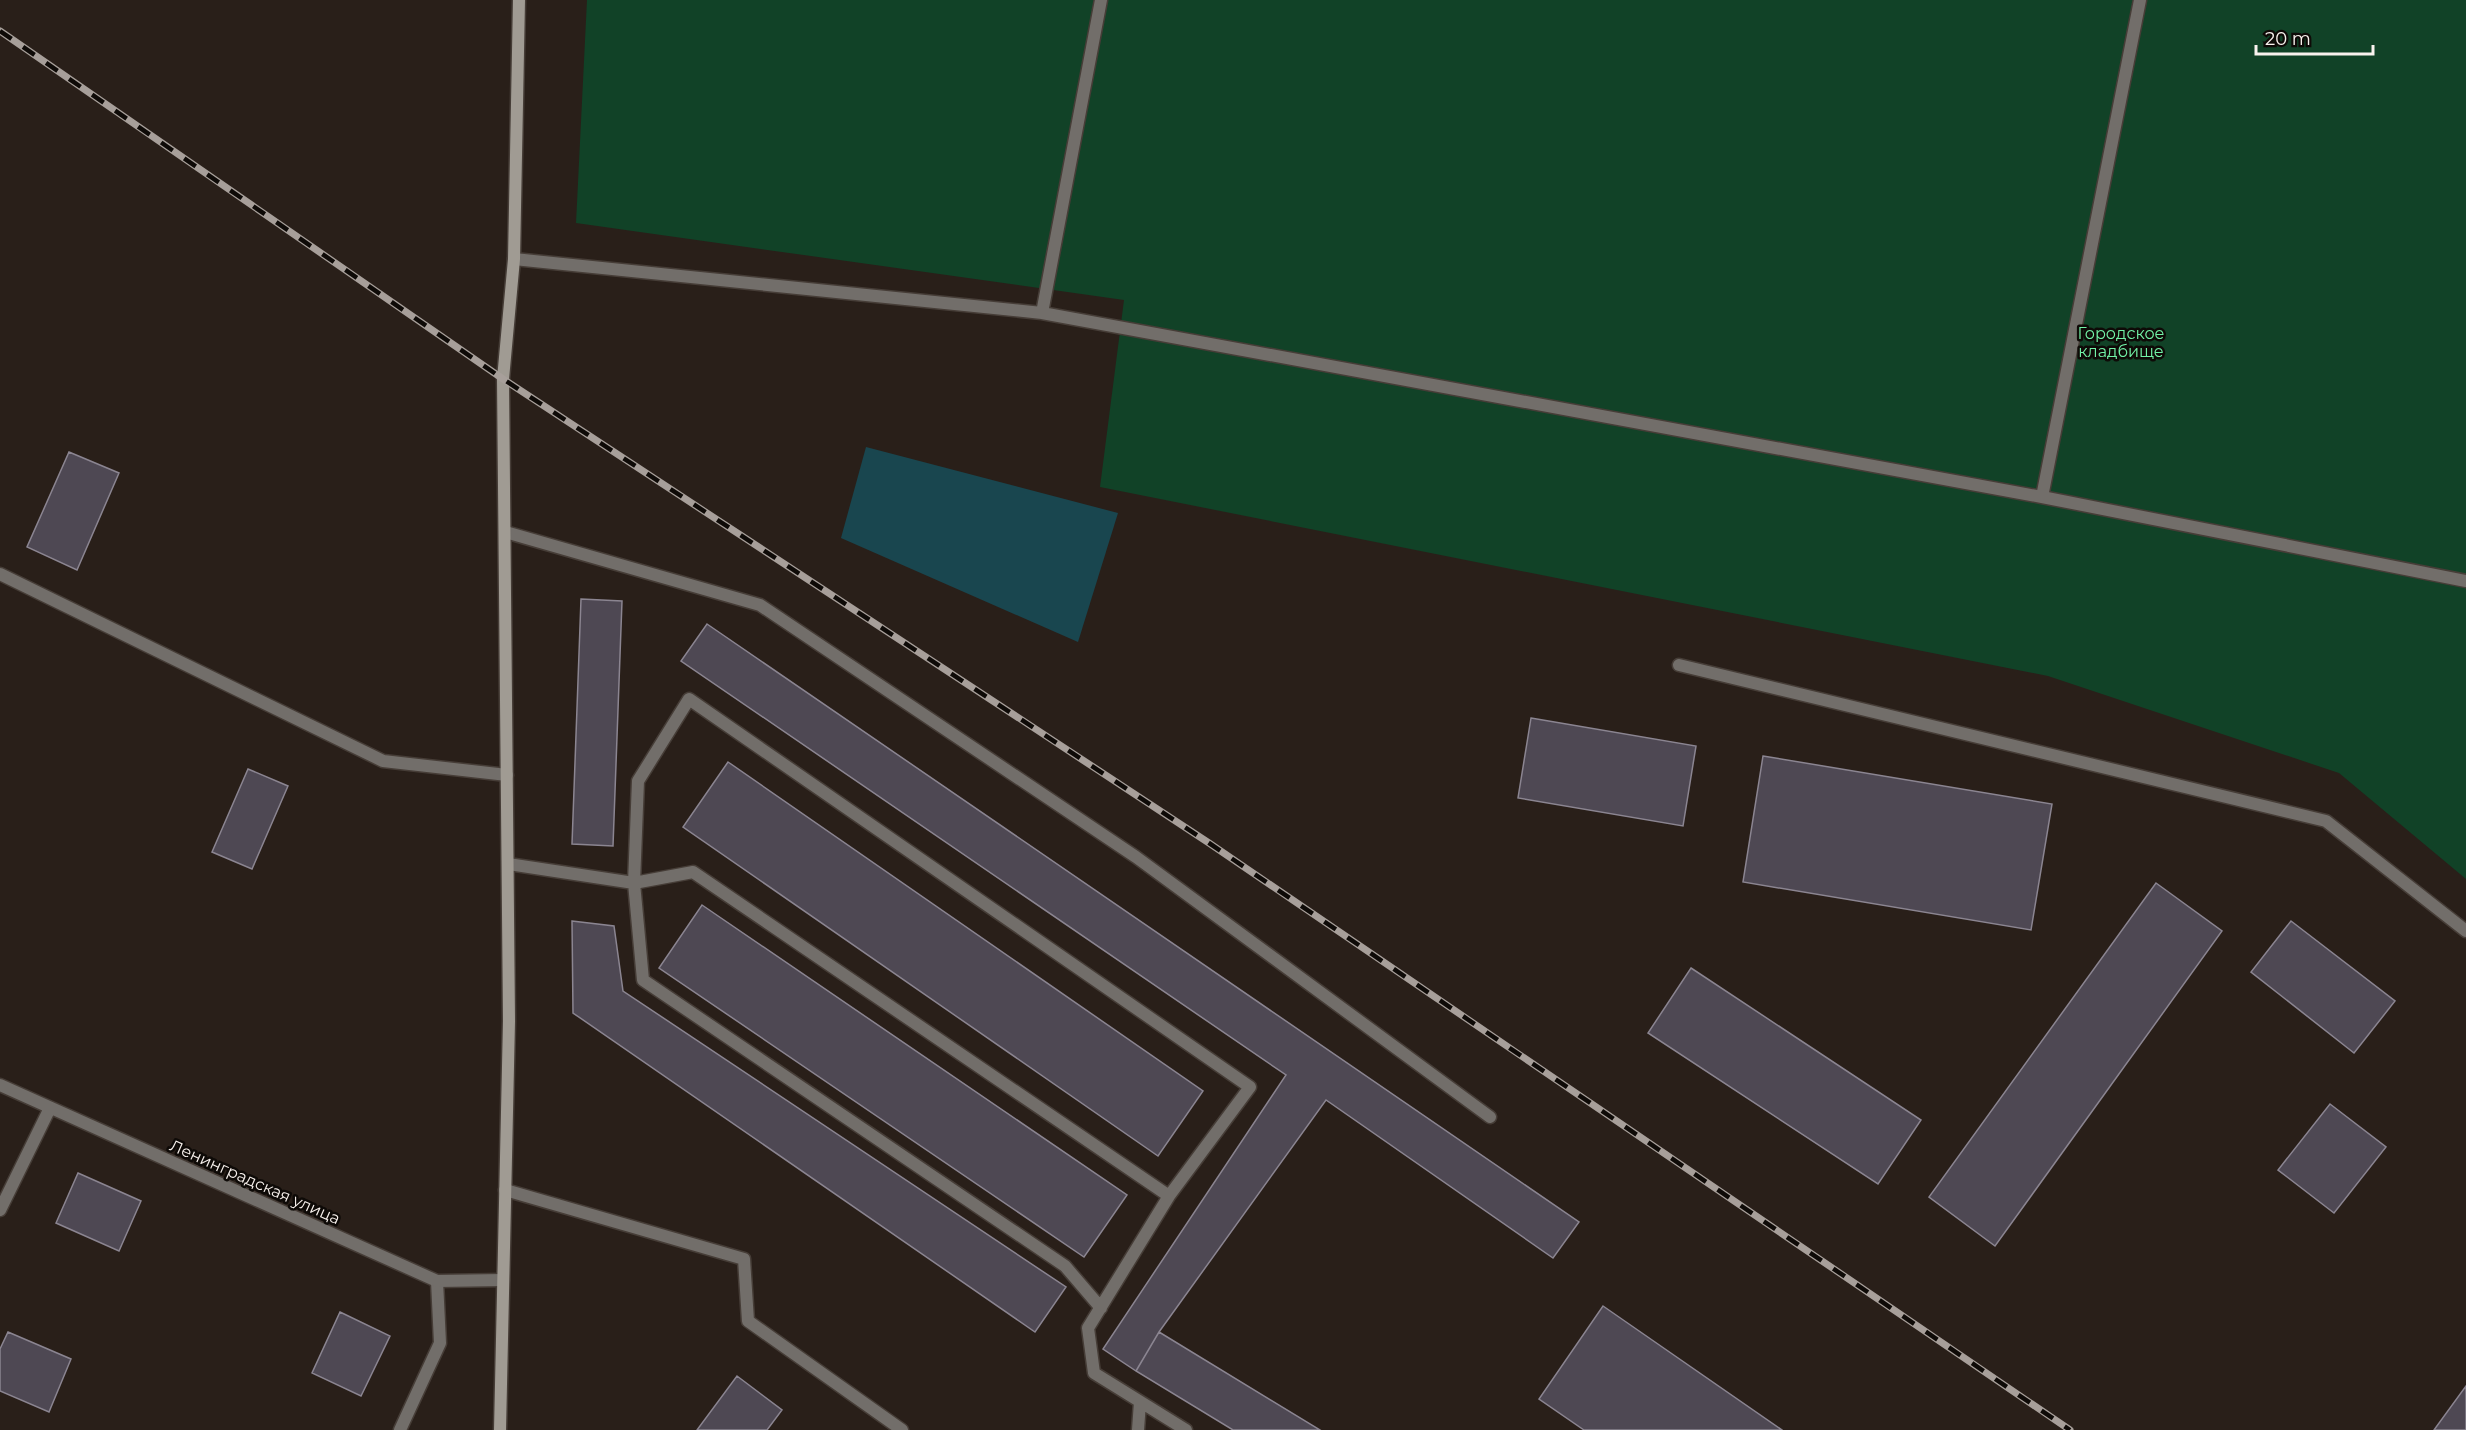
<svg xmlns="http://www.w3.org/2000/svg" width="2466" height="1430" font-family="Montserrat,sans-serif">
	<rect width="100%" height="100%" fill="#291f19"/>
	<path fill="#114227" d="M 587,0 L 2466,0 L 2466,879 L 2339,773 L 2048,676 L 1100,487 L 1124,300 L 576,223 Z"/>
	<path fill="#19464f" d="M 866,447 L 1118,513 L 1078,642 L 841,538 Z"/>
	<path fill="#4e4853" stroke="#8b8591" stroke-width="1.5" d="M 69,452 L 119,473 L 77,570 L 27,547 Z
		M 581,599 L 622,601 L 613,846 L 572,844 Z
		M 707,624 L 1579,1222 L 1553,1258 L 1326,1100 L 1159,1332 L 1136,1371 L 1103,1349 L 1286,1075 L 681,661 Z
		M 1531,718 L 1696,746 L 1683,826 L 1518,798 Z
		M 1763,756 L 2052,804 L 2031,930 L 1743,882 Z
		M 728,762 L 1203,1091 L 1158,1156 L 683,827 Z
		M 248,769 L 288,786 L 252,869 L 212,852 Z
		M 2156,883 L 2222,931 L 1995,1246 L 1929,1197 Z
		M 702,905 L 1127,1195 L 1084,1257 L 659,968 Z
		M 572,921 L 614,926 L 623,991 L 1066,1287 L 1035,1332 L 573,1013 Z
		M 2291,921 L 2395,1001 L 2354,1053 L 2251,972 Z
		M 1691,968 L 1921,1120 L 1878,1184 L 1648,1033 Z
		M 2330,1104 L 2386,1147 L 2334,1213 L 2278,1170 Z
		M 78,1173 L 141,1201 L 119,1251 L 56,1223 Z
		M 1603,1306 L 1782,1430 L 1584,1430 L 1539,1399 Z
		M 340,1312 L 390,1336 L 361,1396 L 312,1373 Z
		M 8,1332 L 71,1359 L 49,1412 L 0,1391 L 0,1349 Z
		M 1159,1332 L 1320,1430 L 1233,1430 L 1136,1371 Z
		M 737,1376 L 782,1410 L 767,1430 L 697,1430 Z
		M 2466,1386 L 2466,1430 L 2434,1430 Z"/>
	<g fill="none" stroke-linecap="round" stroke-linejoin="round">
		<g stroke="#463d37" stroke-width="15">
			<path id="lane" d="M 514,259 L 1042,313 L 2042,497 L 2466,581
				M 1042,313 L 1101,0
				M 2042,497 L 2140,0
				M 505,532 L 760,605 L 1136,857 L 1490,1117
				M 1679,665 L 2326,821 L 2466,931
				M 508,864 L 634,883 L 693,872 L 1169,1196
				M 1101,1308 L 1065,1266 L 643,980 L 634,883 L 638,781 L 689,699 L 1250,1087 L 1169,1196 L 1088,1328 L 1094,1373 L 1186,1430
				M 400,1430 L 440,1343 L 437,1281
				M 1138,1430 L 1140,1402"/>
		</g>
		<g stroke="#463d37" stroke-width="15">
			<path id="street" d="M 0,574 L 383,761 L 507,775
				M 0,1085 L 437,1281 L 503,1280
				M 505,1190 L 744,1259 L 748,1321 L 902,1430
				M 0,1210 L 50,1108"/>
		</g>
		<g stroke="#463d37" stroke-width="15">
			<path id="secondary" d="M 500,1430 L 509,1021 L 503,379 L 514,259 L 519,0"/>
		</g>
		<use href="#lane" stroke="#726e6a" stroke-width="12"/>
		<use href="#street" stroke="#726e6a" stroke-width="12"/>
		<use href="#secondary" stroke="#a09b93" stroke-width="12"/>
		<g stroke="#a79f9a" stroke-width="7">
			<path id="rail" d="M 0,31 L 503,379 L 1209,843 L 2070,1430"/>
		</g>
		<use href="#rail" stroke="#0e0a07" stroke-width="4.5" stroke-dasharray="14" stroke-linecap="butt"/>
	</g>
	<g text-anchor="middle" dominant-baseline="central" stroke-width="5" stroke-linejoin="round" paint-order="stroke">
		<g font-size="16" fill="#72f3a7" stroke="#0e0a07">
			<text x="2121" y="333">Городское<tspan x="2121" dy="18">кладбище</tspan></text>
		</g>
		<g font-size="16" fill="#f9f2ee" stroke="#0e0a07">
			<text transform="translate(255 1182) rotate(24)">Ленинградская улица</text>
		</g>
	</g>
	<path d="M2256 45v9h117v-9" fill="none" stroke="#f9f2ee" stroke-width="3"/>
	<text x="2265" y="45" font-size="18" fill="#f9f2ee" stroke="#0e0a07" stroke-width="4.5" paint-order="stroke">20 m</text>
</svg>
